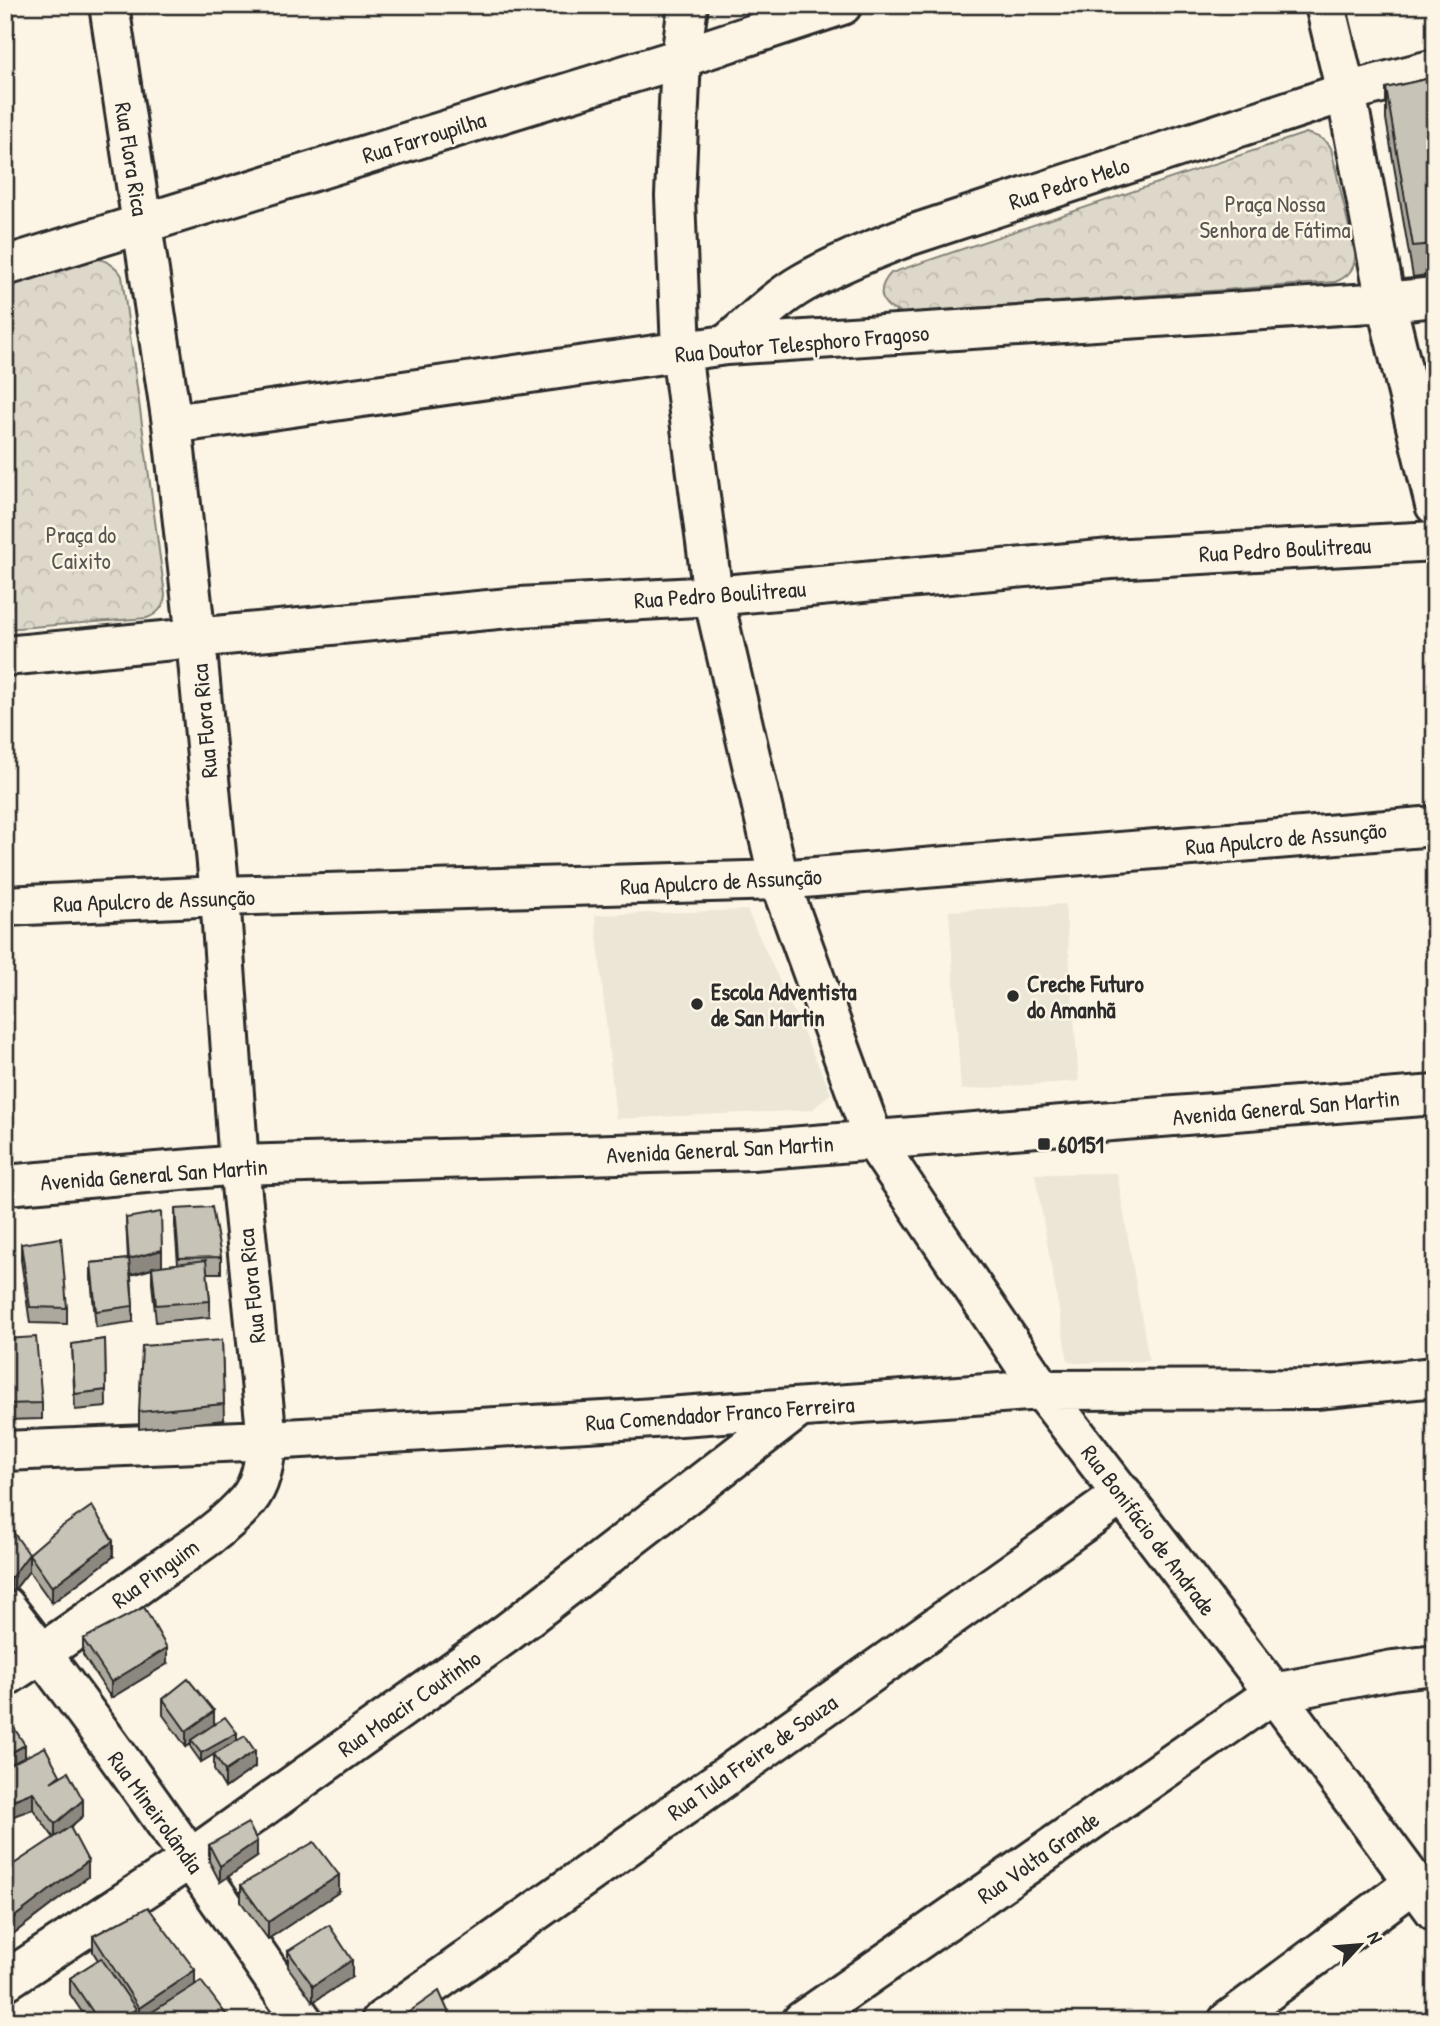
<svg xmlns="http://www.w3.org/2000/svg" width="1440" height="2026" font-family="'Patrick Hand',sans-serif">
	<defs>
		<pattern id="park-crowns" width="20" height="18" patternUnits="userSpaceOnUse" patternTransform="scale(1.75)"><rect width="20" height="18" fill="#ded8ca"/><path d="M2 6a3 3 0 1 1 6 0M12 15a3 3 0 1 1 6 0" fill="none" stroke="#bfbaae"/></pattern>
	</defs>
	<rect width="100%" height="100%" fill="#fcf5e5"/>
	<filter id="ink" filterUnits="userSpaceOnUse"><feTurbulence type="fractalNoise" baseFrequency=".0143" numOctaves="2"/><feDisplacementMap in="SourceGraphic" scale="14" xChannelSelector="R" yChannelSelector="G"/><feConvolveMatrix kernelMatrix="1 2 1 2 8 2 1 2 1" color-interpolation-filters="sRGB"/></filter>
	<g filter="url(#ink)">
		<path fill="#ece6d7" d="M 1065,904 L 1079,1081 L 961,1090 L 949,911 Z
			M 747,910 L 831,1093 L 812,1110 L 616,1119 L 595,915 Z
			M 1117,1173 L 1149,1361 L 1074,1363 L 1068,1361 L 1035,1174 Z"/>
		<path fill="url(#park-crowns)" stroke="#84827a" stroke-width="2" d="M 1306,133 C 1316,136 1326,138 1331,148 L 1355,254 C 1356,269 1348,277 1335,282 L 903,313 C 880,308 875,290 891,273 Z
			M 93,258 C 104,259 117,266 122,276 L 165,595 C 164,607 158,614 147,618 L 5,629 L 5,285 Z"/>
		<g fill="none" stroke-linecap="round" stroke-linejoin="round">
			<g stroke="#2b2b2b" stroke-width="44">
				<path id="minor" d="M 688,5 L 681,58 L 675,196 L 681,351 L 713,596 L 779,880 L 874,1141 L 1042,1390 L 1274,1693 L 1435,1911
					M 1325,5 L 1346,92 L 1386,302 L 1435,505
					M 5,266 L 681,58 L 842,5
					M 726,345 C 751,324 775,299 803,283 C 836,264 873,250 908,236 L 1346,92 L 1435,69
					M 172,424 L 726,345 L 1386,302 L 1435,297
					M 5,656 L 520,607 L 713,596 L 1111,559 L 1435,541
					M 5,906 L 220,896 L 779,880 L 1435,826
					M 5,1451 L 267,1440 L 639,1419 L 1042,1390 L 1316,1389 L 1435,1377
					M 5,1606 C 110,1740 206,1881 303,2021
					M 5,1677 C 55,1645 103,1611 151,1576 C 183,1554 223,1530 248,1500 C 262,1483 264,1461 267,1440 L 239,1165 L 220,896 L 196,639 L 172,424 L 109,5
					M 5,1981 L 190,1859 L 507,1633 L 799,1408
					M 381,2021 L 1123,1494
					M 802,2021 L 1274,1693 L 1393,1670 L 1435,1665
					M 1228,2021 L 1414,1883"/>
			</g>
			<g stroke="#2b2b2b" stroke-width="44">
				<path id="major" d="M 5,1185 L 239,1165 L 752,1150 L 1435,1095"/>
			</g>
			<use href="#minor" stroke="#fcf5e5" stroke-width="38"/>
			<use href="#major" stroke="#fcf5e5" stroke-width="38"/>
		</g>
		<path fill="#aca89d" stroke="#2b2b2b" stroke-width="2" d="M 1435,77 L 1435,274 L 1413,277 L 1386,119 L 1386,88 Z
			M 175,1209 L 221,1257 L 221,1273 L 207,1273 L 210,1301 L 210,1317 L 156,1322 L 152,1283 L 152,1269 L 131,1275 L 133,1306 L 133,1322 L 96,1327 L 91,1279 L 91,1263 L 128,1259 L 126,1218 L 162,1266 L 178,1264 L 175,1225 Z
			M 21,1244 L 67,1308 L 67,1324 L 30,1323 L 21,1260 Z
			M 5,1339 L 42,1403 L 42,1419 L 5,1420 Z
			M 105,1339 L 106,1407 L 75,1410 L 72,1344 Z
			M 222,1340 L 224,1420 L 139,1429 L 139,1412 Z
			M 5,1521 L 29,1571 L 11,1594 L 5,1587 Z
			M 29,1554 L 113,1557 L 52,1603 L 29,1571 Z
			M 83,1639 L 167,1664 L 111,1698 L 83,1655 Z
			M 163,1699 L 214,1725 L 237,1741 L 255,1767 L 225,1788 L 214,1770 L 214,1754 L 201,1762 L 191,1748 L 191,1744 L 186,1747 L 163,1715 Z
			M 25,1757 L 60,1777 L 83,1816 L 70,1827 L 88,1877 L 5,1940 L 5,1840 L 13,1865 L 54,1838 L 33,1809 Z
			M 209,1845 L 257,1857 L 220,1882 L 209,1861 Z
			M 241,1885 L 339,1892 L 268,1939 L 241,1902 Z
			M 93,1936 L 195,1985 L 231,2021 L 149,2021 L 149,2018 L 144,2021 L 136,2021 L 136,2020 L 136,2021 L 88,2021 L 70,1994 L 70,1978 L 98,1960 L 93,1952 Z
			M 288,1951 L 352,1977 L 313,2002 L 288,1967 Z"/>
		<path fill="#8c8880" stroke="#2b2b2b" stroke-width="2" d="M 162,1250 L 162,1266 L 129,1275 L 129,1259 Z
			M 113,1541 L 113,1557 L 52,1603 L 52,1587 Z
			M 29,1554 L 29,1571 L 11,1594 L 11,1578 Z
			M 167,1648 L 167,1664 L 111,1698 L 111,1682 Z
			M 214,1711 L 214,1727 L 191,1740 L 191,1744 L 186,1747 L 186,1731 Z
			M 237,1733 L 237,1741 L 201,1762 L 201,1753 Z
			M 25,1745 L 25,1761 L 5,1772 L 5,1756 Z
			M 255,1751 L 255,1767 L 225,1788 L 225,1771 Z
			M 33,1792 L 33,1809 L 5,1819 L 5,1803 Z
			M 83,1800 L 83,1816 L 55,1840 L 55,1824 Z
			M 257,1841 L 257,1857 L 220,1882 L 220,1866 Z
			M 13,1861 L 13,1877 L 5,1882 L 5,1866 Z
			M 88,1861 L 88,1877 L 5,1940 L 5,1924 Z
			M 339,1875 L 339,1892 L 268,1939 L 268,1922 Z
			M 352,1960 L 352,1977 L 313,2002 L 313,1986 Z
			M 195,1970 L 195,1986 L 149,2014 L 149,2018 L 144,2021 L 139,2021 L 139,2008 Z
			M 136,2009 L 136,2021 L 117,2021 Z"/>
		<path fill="#c8c3b7" stroke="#2b2b2b" stroke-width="2" d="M 1435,77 L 1435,244 L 1413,246 L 1386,88 Z
			M 212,1207 L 221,1257 L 179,1258 L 175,1209 Z
			M 161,1212 L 162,1250 L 129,1259 L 126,1218 Z
			M 61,1238 L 67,1308 L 30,1307 L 21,1244 Z
			M 129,1259 L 133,1306 L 96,1311 L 91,1263 Z
			M 206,1260 L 210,1301 L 156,1305 L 152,1267 Z
			M 36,1337 L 42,1403 L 5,1404 L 5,1339 Z
			M 105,1339 L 106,1390 L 75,1394 L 72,1344 Z
			M 222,1340 L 224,1404 L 139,1412 L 142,1346 Z
			M 92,1506 L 113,1541 L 52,1587 L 29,1554 L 57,1530 Z
			M 5,1521 L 29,1554 L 11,1578 L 5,1571 Z
			M 144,1607 L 167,1648 L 111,1682 L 83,1639 Z
			M 188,1679 L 214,1711 L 186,1731 L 163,1699 Z
			M 5,1714 L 25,1745 L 5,1756 Z
			M 225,1717 L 237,1733 L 201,1753 L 191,1740 Z
			M 245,1736 L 255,1751 L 225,1771 L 214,1754 Z
			M 45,1747 L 60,1775 L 51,1782 L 68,1772 L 83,1800 L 55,1824 L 33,1792 L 5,1803 L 5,1767 Z
			M 248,1823 L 257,1841 L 220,1866 L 209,1845 Z
			M 70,1827 L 88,1861 L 5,1924 L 5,1870 Z
			M 5,1840 L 13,1861 L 5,1866 Z
			M 314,1842 L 339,1875 L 268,1922 L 241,1885 Z
			M 148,1907 L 195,1970 L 139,2008 L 93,1936 Z
			M 329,1925 L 352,1960 L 313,1986 L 288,1951 Z
			M 101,1958 L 136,2009 L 117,2021 L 99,2021 L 70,1978 Z
			M 201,1981 L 231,2021 L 153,2021 L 149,2014 Z
			M 439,1991 L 452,2020 L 451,2021 L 396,2021 Z"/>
	</g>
	<g fill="#2b2b2b" stroke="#fcf5e5" stroke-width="2.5">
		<circle cx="1013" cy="996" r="7"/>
		<circle cx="697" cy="1004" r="7"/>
		<rect x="1037" y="1137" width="14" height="14" rx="3.5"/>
	</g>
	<g text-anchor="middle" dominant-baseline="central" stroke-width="5" stroke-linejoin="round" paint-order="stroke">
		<g font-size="23" fill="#2b2b2b" stroke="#fcf5e5">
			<text transform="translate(424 137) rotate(-17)">Rua Farroupilha</text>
			<text transform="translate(132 159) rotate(81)">Rua Flora Rica</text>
			<text transform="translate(1069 183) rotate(-18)">Rua Pedro Melo</text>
			<text transform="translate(802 343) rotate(-5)">Rua Doutor Telesphoro Fragoso</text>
			<text transform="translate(1285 549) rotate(-3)">Rua Pedro Boulitreau</text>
			<text transform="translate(720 594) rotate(-4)">Rua Pedro Boulitreau</text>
			<text transform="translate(204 721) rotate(-95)">Rua Flora Rica</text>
			<text transform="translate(1286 838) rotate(-5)">Rua Apulcro de Assunção</text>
			<text transform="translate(721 881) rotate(-3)">Rua Apulcro de Assunção</text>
			<text transform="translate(154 900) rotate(-2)">Rua Apulcro de Assunção</text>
			<text transform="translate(1286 1107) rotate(-5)">Avenida General San Martin</text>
			<text transform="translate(720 1149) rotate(-3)">Avenida General San Martin</text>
			<text transform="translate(154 1174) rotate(-4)">Avenida General San Martin</text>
			<text transform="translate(251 1286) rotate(-96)">Rua Flora Rica</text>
			<text transform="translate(720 1413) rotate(-4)">Rua Comendador Franco Ferreira</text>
			<text transform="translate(1149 1530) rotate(53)">Rua Bonifácio de Andrade</text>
			<text transform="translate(155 1573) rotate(-36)">Rua Pinguim</text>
			<text transform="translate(409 1703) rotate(-35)">Rua Moacir Coutinho</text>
			<text transform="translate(752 1757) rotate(-35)">Rua Tula Freire de Souza</text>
			<text transform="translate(156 1812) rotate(54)">Rua Mineirolândia</text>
			<text transform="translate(1038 1857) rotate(-35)">Rua Volta Grande</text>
		</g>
		<g font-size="23" fill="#585653" stroke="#fcf5e5">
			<text x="1275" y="203">Praça Nossa<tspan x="1275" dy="26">Senhora de Fátima</tspan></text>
			<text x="81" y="534">Praça do<tspan x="81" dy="26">Caixito</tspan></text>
		</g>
		<g font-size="23" font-weight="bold" fill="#2b2b2b" stroke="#fcf5e5" text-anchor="start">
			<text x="1027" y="983">Creche Futuro<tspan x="1027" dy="26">do Amanhã</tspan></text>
			<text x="711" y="991">Escola Adventista<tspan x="711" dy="26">de San Martin</tspan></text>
			<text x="1058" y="1144">60151</text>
		</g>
	</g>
	<rect width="1440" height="2026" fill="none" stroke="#fcf5e5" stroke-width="28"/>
	<rect x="14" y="14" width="1412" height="1998" fill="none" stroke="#2b2b2b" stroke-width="2.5" filter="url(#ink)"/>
	<g transform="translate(1360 1945) rotate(64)" stroke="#fcf5e5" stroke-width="5" paint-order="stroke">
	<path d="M0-5L12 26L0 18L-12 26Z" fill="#2b2b2b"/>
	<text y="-10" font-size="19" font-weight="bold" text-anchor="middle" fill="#2b2b2b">N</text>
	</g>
</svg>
